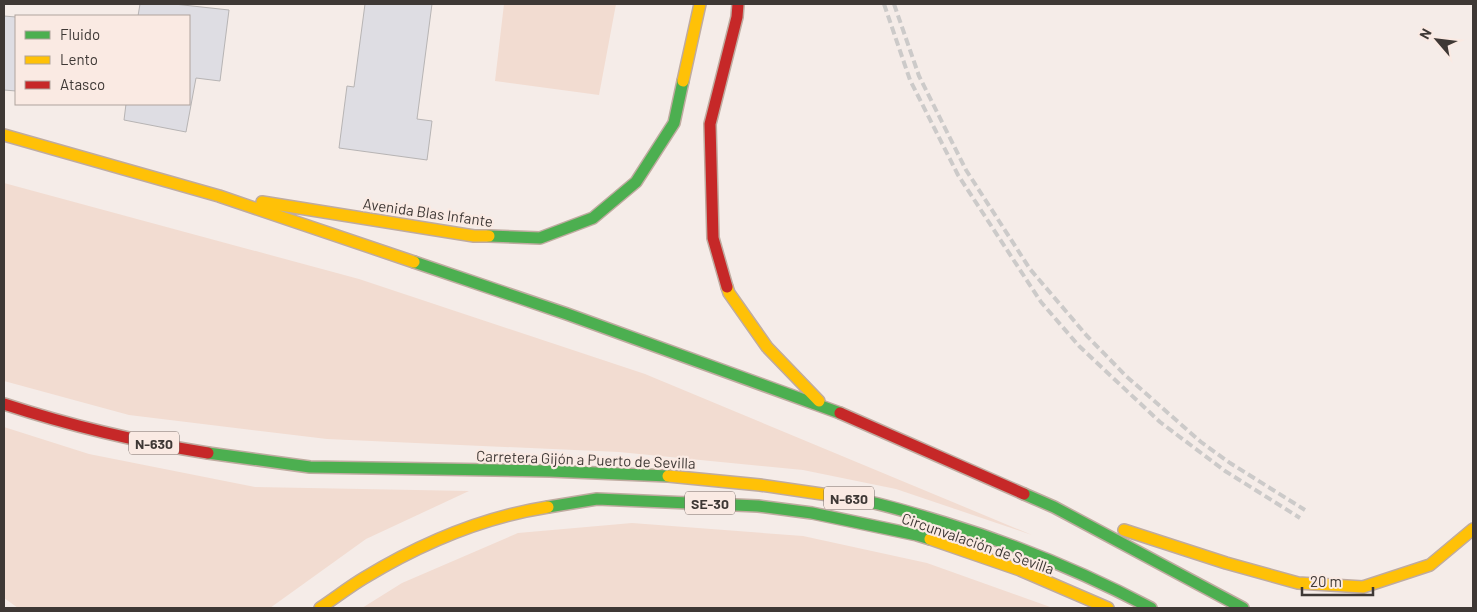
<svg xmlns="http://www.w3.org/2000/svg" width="1477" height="612" font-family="Barlow,sans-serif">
	<rect width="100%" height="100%" fill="#f5ece8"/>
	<path fill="#f2dcd1" d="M 504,4 L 616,4 L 599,95 L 495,81 Z
		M 4,183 L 359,279 L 645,374 L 1032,535 L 896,489 L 803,470 L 619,452 L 327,439 L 129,415 L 4,381 Z
		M 4,427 L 89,454 L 255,487 L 469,491 L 366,539 L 270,608 L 18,608 L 4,598 Z
		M 632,523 L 803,536 L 927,563 L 1053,608 L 362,608 L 402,583 L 518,533 Z"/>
	<path fill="#dedde3" stroke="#b7b4b4" d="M 140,4 L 174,4 L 229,10 L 220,81 L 196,78 L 186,132 L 124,120 L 126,104 L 189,104 L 189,16 L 138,16 Z
		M 365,4 L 432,4 L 417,119 L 432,121 L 427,160 L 339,148 L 347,86 L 354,87 Z
		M 4,16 L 16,17 L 16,91 L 4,90 Z"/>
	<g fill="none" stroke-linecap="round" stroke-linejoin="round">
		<g stroke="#bfaba0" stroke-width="14">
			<path id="fast" d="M 489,236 L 540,238 L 593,218 L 636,182 L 674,123 L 683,81
				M 414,262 L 567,314 L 840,413
				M 208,453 L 310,467 L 550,471 L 668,476
				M 1024,494 L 1054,507 L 1243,608
				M 856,499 C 887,505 916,514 945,523 C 1017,545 1085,573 1151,608
				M 548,507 L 597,499 L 758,506 L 812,513 L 917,535 L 930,539"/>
		</g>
		<g stroke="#bfaba0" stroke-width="14">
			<path id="slow" d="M 683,81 L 700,4
				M 4,135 L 219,196 L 414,262
				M 262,202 L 474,236 L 489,236
				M 727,287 L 729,293 L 767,347 L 819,401
				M 668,476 L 760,485 L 856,499
				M 1124,530 L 1226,563 L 1298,583 L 1363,587 L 1430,565 L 1473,529
				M 930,539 L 1020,570 L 1108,608
				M 320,608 C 335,598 349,587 364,578 C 420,544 483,517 548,507"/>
		</g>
		<g stroke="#bfaba0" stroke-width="14">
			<path id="jam" d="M 710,124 L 737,17 L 738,4
				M 710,124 L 713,238 L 727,287
				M 4,404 C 71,426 139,442 208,453
				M 840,413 L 1024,494"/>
		</g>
		<use href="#fast" stroke="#4caf50" stroke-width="11"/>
		<use href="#slow" stroke="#ffc107" stroke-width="11"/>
		<use href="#jam" stroke="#c62828" stroke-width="11"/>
		<path stroke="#cccac9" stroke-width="4" stroke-dasharray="8 4" stroke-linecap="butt" d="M 884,4 L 910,80 L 958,175 L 1041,302 L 1079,346 L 1160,422 L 1225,471 L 1300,518
			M 894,4 L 919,76 L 966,170 L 1030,269 L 1087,336 L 1126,376 L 1201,442 L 1230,463 L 1305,510"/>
	</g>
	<g text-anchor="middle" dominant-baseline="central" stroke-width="4.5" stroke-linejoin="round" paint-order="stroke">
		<g fill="#faeae3" stroke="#766d69" stroke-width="1">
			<rect x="129" y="431.5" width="50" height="23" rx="4"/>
			<rect x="824" y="486.5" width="50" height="23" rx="4"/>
			<rect x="685" y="491.5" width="50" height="23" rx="4"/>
		</g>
		<g font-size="14" font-weight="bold" fill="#3e3835">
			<text x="154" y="443">N-630</text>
			<text x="849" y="498">N-630</text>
			<text x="710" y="503">SE-30</text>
		</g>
		<g font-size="15" fill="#3e3835" stroke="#faeae3">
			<text transform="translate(428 212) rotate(8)">Avenida Blas Infante</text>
			<text transform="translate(586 459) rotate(2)">Carretera Gijón a Puerto de Sevilla</text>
			<text transform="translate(978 543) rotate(19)">Circunvalación de Sevilla</text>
		</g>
	</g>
	<rect width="1477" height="612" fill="none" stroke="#3e3835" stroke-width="10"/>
	<rect x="15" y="15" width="175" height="90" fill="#faeae3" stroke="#afa39d"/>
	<rect x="25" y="31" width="25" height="8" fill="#4caf50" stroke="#afa39d"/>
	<text x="60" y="40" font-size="15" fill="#3e3835">Fluido</text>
	<rect x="25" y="56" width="25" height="8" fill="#ffc107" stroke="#afa39d"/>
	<text x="60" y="65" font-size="15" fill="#3e3835">Lento</text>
	<rect x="25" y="81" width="25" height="8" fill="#c62828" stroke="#afa39d"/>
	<text x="60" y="90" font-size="15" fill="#3e3835">Atasco</text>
	<g transform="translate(1437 40) rotate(298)" stroke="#faeae3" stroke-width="4" paint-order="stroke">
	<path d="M0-4L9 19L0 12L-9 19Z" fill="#3e3835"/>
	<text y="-8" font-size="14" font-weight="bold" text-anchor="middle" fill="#3e3835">N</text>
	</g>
	<path d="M1302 587v8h71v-8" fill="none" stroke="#3e3835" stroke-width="2.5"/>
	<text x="1310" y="587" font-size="15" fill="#3e3835" stroke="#faeae3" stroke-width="4" paint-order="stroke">20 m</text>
</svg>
